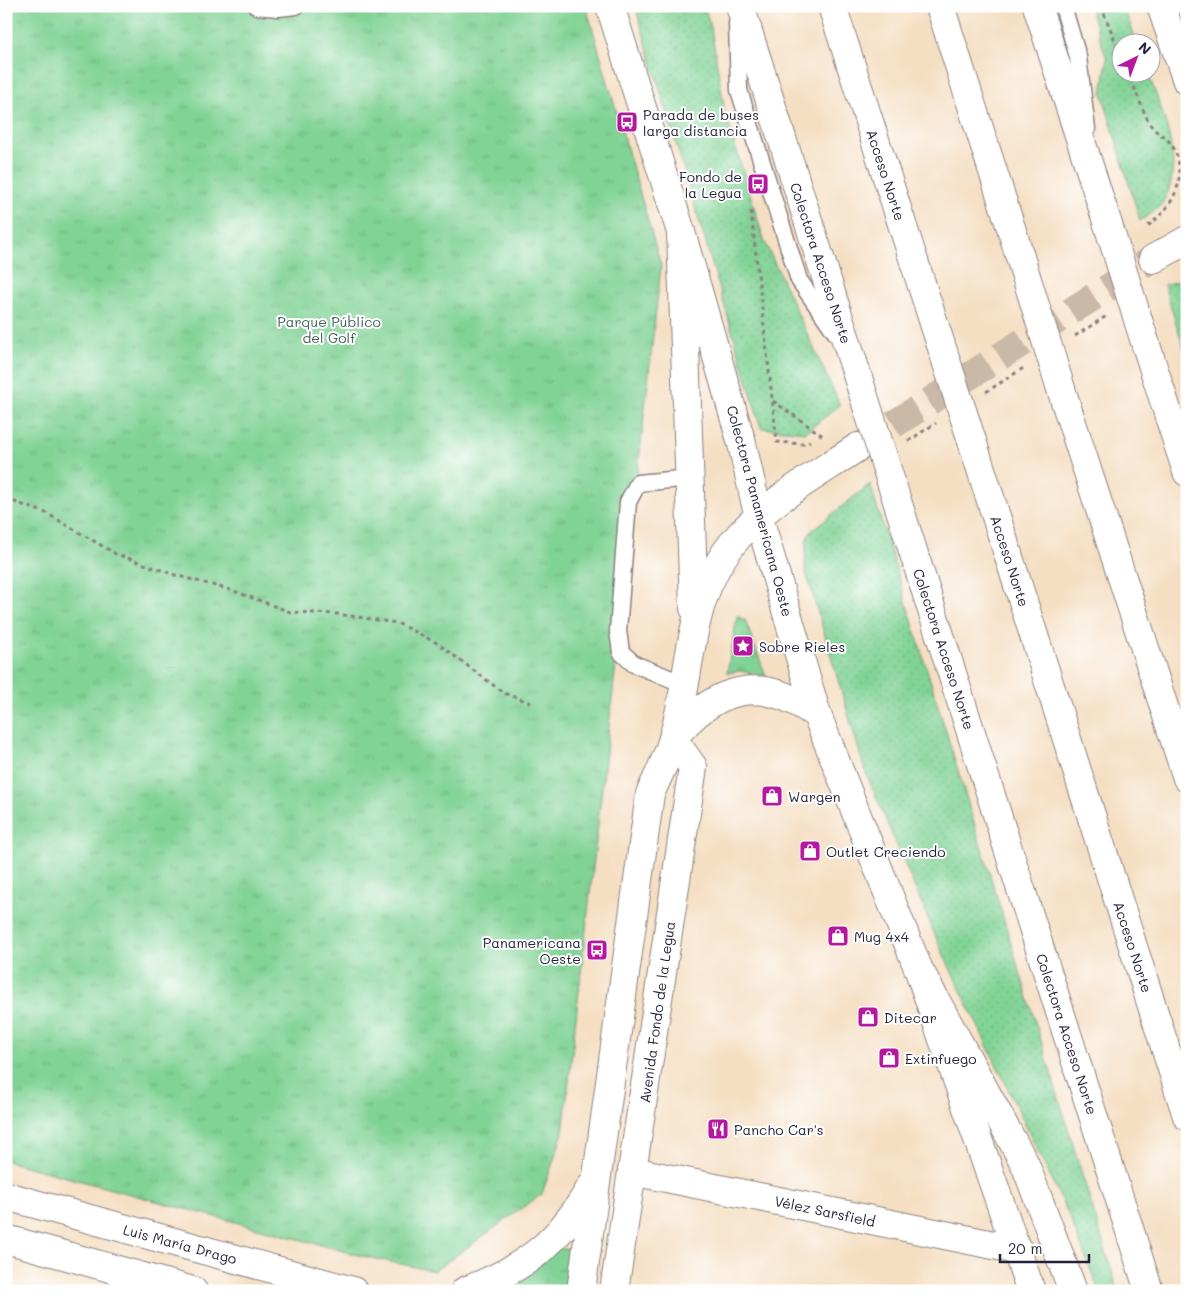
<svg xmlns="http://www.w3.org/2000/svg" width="1193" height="1297" font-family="Mali,sans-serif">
	<defs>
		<pattern id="grass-dots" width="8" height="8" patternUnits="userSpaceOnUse" patternTransform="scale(1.25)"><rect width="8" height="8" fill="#81d395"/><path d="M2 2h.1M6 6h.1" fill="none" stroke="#6fb581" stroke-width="1.8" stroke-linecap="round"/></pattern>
		<pattern id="park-tufts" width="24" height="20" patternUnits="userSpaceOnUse" patternTransform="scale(1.25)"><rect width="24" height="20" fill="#81d395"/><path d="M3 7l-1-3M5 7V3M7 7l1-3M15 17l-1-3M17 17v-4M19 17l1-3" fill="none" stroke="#6fb581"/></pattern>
	</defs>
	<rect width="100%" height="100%" fill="#fff"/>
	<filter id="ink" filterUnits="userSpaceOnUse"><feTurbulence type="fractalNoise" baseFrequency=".02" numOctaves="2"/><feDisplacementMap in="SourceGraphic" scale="10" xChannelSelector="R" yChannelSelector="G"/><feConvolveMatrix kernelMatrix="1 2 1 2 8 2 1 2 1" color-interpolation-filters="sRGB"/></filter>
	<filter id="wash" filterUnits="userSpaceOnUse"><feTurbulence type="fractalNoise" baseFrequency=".0096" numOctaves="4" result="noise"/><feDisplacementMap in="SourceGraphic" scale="20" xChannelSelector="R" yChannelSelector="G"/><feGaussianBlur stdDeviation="1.12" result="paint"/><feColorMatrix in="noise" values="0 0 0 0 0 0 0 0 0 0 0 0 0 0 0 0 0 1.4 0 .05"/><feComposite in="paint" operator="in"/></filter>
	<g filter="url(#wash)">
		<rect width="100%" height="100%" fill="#f5dfc3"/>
		<path fill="url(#grass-dots)" stroke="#527a68" d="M 635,6 L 704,6 L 711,28 L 725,112 L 764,240 L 840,405 L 806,432 L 761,428 Z
			M 1089,6 L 1123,6 L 1137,42 L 1120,42 L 1120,72 L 1148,73 C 1162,111 1188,167 1161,205 C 1156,211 1146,216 1140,221 L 1102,93 L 1107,59 Z
			M 1187,278 L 1187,359 L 1164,285 Z
			M 870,484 L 1118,1291 L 1099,1291 L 1069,1216 L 941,949 L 865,771 L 805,569 L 806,541 L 810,532 Z"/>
		<path fill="url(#park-tufts)" stroke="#527a68" d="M 6,6 L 586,6 L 661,266 L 563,1133 L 542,1194 L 434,1271 L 362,1256 L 6,1161 Z
			M 737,616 L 745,620 L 766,676 L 740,671 L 727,673 Z
			M 559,1248 L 569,1250 L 566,1291 L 509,1291 Z"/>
	</g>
	<g filter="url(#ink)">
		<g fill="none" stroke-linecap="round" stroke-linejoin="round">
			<path stroke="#cbb9a8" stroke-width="28" stroke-dasharray="28 14" stroke-linecap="butt" d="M 858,447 L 1153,259"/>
			<g stroke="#8c807f" stroke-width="19">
				<path id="service" d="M 256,6 L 278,8 L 296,6
					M 1063,6 L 1078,57 L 1087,129
					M 737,23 L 739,90 L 799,280 L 836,333
					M 684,684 L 634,664 L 621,652 L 618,631 L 628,502 L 638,483 L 691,478"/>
			</g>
			<g stroke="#8c807f" stroke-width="30">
				<path id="minor" d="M 632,1171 L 1018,1250"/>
			</g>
			<g stroke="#8c807f" stroke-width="30">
				<path id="tertiary" d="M 610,6 L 681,232 L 742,444 L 759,518 L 817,715 L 918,968 L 1031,1291"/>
			</g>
			<g stroke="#8c807f" stroke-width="30">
				<path id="secondary" d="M 1161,6 L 1187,81
					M 681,232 L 694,608
					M 1153,259 L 1187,240
					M 674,737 C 716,686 762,674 817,715
					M 6,1196 L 353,1291
					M 6,1239 L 193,1291
					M 465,1291 C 525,1268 558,1244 591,1187
					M 581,1291 L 650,794 C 658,776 668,757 673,738 C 694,668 685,598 737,538 C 770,500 818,474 858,447
					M 614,1291 L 693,767 L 673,739"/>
			</g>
			<g stroke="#8c807f" stroke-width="30">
				<path id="motorway" d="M 740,6 L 853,362
					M 832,6 L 921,283
					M 940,6 L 1012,231
					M 1037,6 L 1104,212
					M 1145,342 L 1187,472
					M 1061,389 L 1187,778
					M 972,441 L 1187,1116
					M 892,485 L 1149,1291
					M 918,968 L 1025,1164 L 1073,1291"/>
			</g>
			<path stroke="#8c807f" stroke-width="3" stroke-dasharray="4 4" stroke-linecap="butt" d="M 1101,6 L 1120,53
				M 1128,72 C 1135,89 1141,107 1149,122 C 1154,133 1167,136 1173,147 C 1190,179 1172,209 1145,228
				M 751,211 L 777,442 L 804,444 L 810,441
				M 1075,336 L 1108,315
				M 986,392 L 1025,367
				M 773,401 L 823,436
				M 908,441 L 936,423
				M 6,499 L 46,513 L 116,554 L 175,575 L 234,591 L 290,612 L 337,614 L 397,623 L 437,643 L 504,693 L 531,703"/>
			<use href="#service" stroke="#fff" stroke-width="16"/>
			<use href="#minor" stroke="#fff" stroke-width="28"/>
			<use href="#tertiary" stroke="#fff" stroke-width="28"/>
			<use href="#secondary" stroke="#fff" stroke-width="28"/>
			<use href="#motorway" stroke="#fff" stroke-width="28"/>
			<g stroke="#8c807f" stroke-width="30" stroke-linecap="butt">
				<path id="motorway-bridge" d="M 1104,212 L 1145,342
					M 1012,231 L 1061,389
					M 921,283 L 972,441
					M 853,362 L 892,485"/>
			</g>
			<use href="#motorway-bridge" stroke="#fff" stroke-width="28"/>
		</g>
	</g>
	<defs>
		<g id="bus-square" transform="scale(1.125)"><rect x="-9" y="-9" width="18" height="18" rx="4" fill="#b5179e" stroke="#fff"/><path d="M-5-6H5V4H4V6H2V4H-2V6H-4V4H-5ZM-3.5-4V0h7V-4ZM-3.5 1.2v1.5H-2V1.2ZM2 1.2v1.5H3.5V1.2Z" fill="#fff"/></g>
		<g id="sight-square" transform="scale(1.125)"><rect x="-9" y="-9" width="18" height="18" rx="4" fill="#b5179e" stroke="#fff"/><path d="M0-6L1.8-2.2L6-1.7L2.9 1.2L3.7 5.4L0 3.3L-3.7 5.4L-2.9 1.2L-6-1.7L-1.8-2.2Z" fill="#fff"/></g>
		<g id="shop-square" transform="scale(1.125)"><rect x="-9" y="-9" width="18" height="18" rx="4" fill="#b5179e" stroke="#fff"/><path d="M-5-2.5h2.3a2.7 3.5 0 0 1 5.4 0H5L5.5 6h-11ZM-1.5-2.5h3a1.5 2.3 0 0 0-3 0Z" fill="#fff"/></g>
		<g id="restaurant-square" transform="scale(1.125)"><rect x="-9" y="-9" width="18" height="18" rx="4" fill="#b5179e" stroke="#fff"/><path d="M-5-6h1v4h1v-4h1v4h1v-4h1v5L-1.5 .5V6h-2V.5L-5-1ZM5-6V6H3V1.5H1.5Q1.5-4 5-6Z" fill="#fff"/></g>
	</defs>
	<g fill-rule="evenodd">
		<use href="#bus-square" x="627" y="122"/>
		<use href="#bus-square" x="758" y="184"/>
		<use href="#sight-square" x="743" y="646"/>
		<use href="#shop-square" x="772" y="796"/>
		<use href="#shop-square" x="810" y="851"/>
		<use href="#shop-square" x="838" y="936"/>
		<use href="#bus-square" x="597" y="950"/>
		<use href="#shop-square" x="868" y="1017"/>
		<use href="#shop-square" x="889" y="1058"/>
		<use href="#restaurant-square" x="718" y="1129"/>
	</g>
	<g text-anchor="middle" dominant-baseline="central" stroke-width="4" stroke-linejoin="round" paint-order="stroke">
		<g font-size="14" fill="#22223b" stroke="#fff" text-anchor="start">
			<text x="643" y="114">Parada de buses<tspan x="643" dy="16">larga distancia</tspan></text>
			<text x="742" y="176" text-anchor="end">Fondo de<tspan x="742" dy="16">la Legua</tspan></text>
			<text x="759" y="646">Sobre Rieles</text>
			<text x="788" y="796">Wargen</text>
			<text x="826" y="851">Outlet Creciendo</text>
			<text x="854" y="936">Mug 4x4</text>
			<text x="581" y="942" text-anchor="end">Panamericana<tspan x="581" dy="16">Oeste</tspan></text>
			<text x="884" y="1017">Ditecar</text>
			<text x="905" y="1058">Extinfuego</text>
			<text x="734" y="1129">Pancho Car's</text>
		</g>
		<g font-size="14" fill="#22223b" stroke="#fff">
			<text transform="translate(886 175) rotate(72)">Acceso Norte</text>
			<text transform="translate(821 263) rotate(72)">Colectora Acceso Norte</text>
			<text transform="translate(760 511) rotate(75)">Colectora Panamericana Oeste</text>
			<text transform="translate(1010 561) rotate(72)">Acceso Norte</text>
			<text transform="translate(944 649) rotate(72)">Colectora Acceso Norte</text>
			<text transform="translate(1133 947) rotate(72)">Acceso Norte</text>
			<text transform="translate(657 1012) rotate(-82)">Avenida Fondo de la Legua</text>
			<text transform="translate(1067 1034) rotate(72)">Colectora Acceso Norte</text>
			<text transform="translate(825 1211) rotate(12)">Vélez Sarsfield</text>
			<text transform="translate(180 1244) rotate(15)">Luis María Drago</text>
		</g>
		<g font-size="14" fill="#43605a" stroke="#fff">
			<text x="329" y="321">Parque Público<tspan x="329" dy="16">del Golf</tspan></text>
		</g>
	</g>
	<rect width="1193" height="1297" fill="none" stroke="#fff" stroke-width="25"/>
	<g transform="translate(1136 58) rotate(42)"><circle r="24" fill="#ffffff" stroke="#a7a7b1"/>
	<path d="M0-4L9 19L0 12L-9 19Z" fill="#b5179e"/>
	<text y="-8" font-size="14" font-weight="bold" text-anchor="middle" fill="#22223b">N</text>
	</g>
	<path d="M1000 1254v8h89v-8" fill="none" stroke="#22223b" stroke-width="2.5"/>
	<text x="1008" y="1254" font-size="15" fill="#22223b" stroke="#ffffff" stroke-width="4" paint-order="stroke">20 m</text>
</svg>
